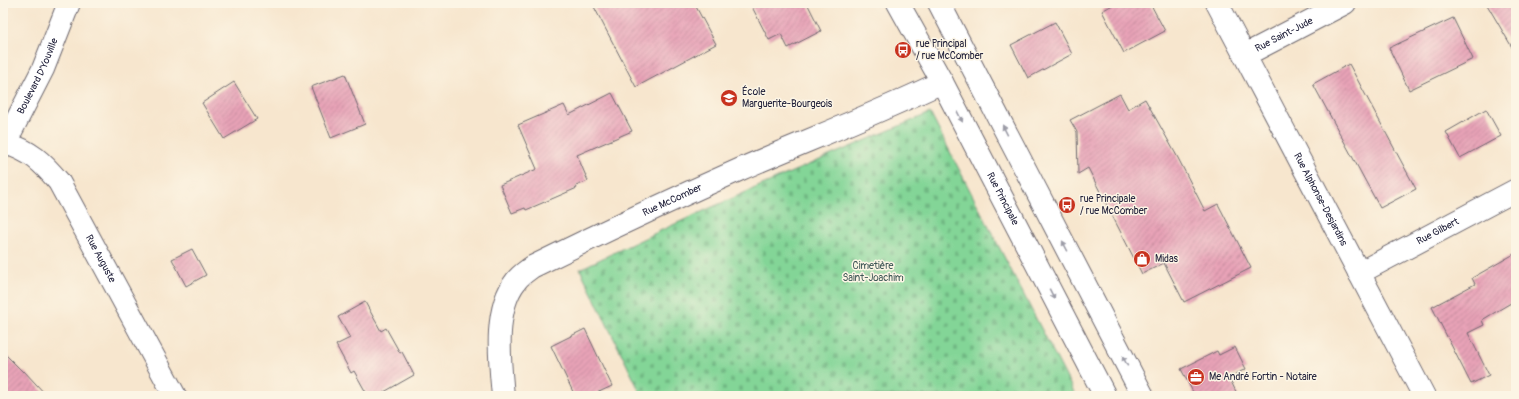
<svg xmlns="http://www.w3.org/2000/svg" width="1519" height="399" font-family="Pangolin,sans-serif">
	<defs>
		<pattern id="cemetery-stones" width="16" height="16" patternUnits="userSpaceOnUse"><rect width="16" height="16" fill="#83d597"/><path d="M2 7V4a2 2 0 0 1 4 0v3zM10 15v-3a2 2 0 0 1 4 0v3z" fill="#71b783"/></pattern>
		<pattern id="building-hatch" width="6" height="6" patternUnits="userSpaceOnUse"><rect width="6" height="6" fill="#e8a3b7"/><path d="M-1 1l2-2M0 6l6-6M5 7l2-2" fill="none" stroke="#bc8496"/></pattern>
	</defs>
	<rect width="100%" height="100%" fill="#fcf5e5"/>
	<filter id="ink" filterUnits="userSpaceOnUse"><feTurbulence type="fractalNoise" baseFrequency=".025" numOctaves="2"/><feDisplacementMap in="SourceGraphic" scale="8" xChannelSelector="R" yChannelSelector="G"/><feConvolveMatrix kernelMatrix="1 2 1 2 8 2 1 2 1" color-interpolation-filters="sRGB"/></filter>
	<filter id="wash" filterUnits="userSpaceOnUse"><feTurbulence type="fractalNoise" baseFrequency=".012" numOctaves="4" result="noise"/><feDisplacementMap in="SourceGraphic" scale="16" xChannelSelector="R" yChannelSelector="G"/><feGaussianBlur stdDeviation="0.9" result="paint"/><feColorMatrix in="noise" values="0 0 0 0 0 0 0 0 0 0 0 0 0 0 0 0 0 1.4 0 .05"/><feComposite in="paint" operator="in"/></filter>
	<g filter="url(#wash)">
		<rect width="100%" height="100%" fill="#f7e6ce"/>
		<path fill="url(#cemetery-stones)" stroke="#527c69" d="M 930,113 L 1076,396 L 642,396 L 580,269 C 694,213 812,163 930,113 Z"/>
		<g id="blocks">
			<path fill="url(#building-hatch)" d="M 592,3 L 694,3 L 716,44 L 636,87 Z
				M 750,3 L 807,3 L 821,31 L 788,48 L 781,34 L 769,40 Z
				M 1116,3 L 1150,3 L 1165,31 L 1124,53 L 1102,11 Z
				M 1486,3 L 1516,3 L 1516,54 Z
				M 1453,18 L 1473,59 L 1409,90 L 1389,48 Z
				M 1055,22 L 1072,54 L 1028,78 L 1011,45 Z
				M 1349,64 L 1416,189 L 1380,208 L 1313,84 Z
				M 345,74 L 365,124 L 331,138 L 311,87 Z
				M 234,82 L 257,119 L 224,139 L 202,103 Z
				M 612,93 L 632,131 L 577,155 L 588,181 L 576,186 L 577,188 L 526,210 L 525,208 L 512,213 L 500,185 L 537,169 L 518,125 L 564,105 L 569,115 Z
				M 1120,94 L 1128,109 L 1145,99 L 1178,158 L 1205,211 L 1218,204 L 1251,268 L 1184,302 L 1164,263 L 1142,274 L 1088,168 L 1078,174 L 1077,132 L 1070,120 Z
				M 1486,109 L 1501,136 L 1460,158 L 1446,132 Z
				M 192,249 L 206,275 L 186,286 L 172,259 Z
				M 1516,253 L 1516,300 L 1482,320 L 1484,325 L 1468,333 L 1489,375 L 1471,384 L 1432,307 L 1475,284 L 1472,278 Z
				M 365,302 L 381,331 L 386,328 L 400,353 L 402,352 L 414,375 L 377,396 L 368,396 L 354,371 L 351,373 L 336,345 L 350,338 L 338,317 Z
				M 585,329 L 612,386 L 590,396 L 575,396 L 551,346 Z
				M 1235,347 L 1246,369 L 1229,377 L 1238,396 L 1195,396 L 1181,369 L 1217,351 L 1219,355 Z
				M 3,352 L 23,372 L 24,371 L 47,396 L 3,396 Z"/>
		</g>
	</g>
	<g filter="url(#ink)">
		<use href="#blocks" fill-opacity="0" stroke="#6d676e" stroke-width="1"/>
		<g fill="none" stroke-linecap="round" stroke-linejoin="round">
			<g stroke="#6d676e" stroke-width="24">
				<g id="minor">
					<path id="s1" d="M 1217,3 L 1424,396"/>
					<path id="s2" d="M 1245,55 L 1345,3"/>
					<path id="s3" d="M 5,143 C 31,151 42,162 59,182 L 175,396"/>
					<path id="s4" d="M 1359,273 L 1516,190"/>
					<path id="s5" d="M 503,396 C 500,362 493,310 516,281 C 520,275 527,271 532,267 C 601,233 671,200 741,169 C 808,140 876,114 942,82"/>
				</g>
			</g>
			<g stroke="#6d676e" stroke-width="24">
				<g id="tertiary">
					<path id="s6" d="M 898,3 L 942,82 L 1105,396"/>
					<path d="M 939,3 L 1143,396"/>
					<path id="s7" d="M 3,147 L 43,69 L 69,3"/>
				</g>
			</g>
			<use href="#minor" stroke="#fff" stroke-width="22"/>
			<use href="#tertiary" stroke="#fff" stroke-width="22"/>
		</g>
		<defs><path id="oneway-solid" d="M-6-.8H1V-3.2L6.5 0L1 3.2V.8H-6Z"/></defs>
		<g fill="#9c9ca7">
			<use href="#oneway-solid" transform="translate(960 117) rotate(63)"/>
			<use href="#oneway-solid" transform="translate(1005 130) rotate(-117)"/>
			<use href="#oneway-solid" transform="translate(1065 246) rotate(-118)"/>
			<use href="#oneway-solid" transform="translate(1052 294) rotate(63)"/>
			<use href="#oneway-solid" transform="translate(1125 361) rotate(-117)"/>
		</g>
	</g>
	<defs>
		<g id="bus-disc" transform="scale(0.9)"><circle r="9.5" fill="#c8321e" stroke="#fcf5e5"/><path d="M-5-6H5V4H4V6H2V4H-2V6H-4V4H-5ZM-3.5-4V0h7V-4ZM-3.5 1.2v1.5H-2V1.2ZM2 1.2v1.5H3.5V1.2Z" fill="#fff"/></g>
		<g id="school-disc" transform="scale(0.9)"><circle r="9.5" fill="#c8321e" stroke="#fcf5e5"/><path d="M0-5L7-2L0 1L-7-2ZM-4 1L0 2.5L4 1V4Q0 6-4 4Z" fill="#fff"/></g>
		<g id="shop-disc" transform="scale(0.9)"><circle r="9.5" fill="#c8321e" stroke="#fcf5e5"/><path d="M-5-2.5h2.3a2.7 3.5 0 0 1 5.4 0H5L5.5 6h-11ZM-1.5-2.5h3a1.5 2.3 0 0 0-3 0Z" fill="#fff"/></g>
		<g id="office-disc" transform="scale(0.9)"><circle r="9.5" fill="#c8321e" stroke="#fcf5e5"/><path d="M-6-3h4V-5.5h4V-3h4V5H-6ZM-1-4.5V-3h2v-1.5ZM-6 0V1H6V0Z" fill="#fff"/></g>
	</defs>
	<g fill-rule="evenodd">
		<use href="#bus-disc" x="903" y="50"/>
		<use href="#school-disc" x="729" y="98"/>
		<use href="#bus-disc" x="1067" y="205"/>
		<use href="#shop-disc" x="1142" y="259"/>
		<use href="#office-disc" x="1196" y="377"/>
	</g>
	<g text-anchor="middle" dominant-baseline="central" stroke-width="3" stroke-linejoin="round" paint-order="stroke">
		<g font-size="10" fill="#22223b" stroke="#fcf5e5">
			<text stroke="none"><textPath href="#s2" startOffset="44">Rue Saint-Jude</textPath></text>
			<text stroke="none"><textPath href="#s7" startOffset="79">Boulevard D'Youville</textPath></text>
			<text stroke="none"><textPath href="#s6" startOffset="222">Rue Principale</textPath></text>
			<text stroke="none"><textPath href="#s5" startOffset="295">Rue McComber</textPath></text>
			<text stroke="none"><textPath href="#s1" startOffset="222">Rue Alphonse-Desjardins</textPath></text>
			<text stroke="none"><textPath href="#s4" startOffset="89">Rue Gilbert</textPath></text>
			<text stroke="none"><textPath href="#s3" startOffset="155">Rue Auguste</textPath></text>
		</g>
		<g font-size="10" fill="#22223b" stroke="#fcf5e5" text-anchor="start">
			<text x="916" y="44">rue Principal<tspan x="916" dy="12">/ rue McComber</tspan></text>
			<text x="742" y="92">École<tspan x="742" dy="12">Marguerite-Bourgeois</tspan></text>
			<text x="1080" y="199">rue Principale<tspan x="1080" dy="12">/ rue McComber</tspan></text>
			<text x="1155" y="259">Midas</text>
			<text x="1209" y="377">Me André Fortin - Notaire</text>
		</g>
		<g font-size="10" fill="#3f5857" stroke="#fcf5e5">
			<text x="873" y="266">Cimetière<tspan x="873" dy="12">Saint-Joachim</tspan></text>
		</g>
	</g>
	<rect width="1519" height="399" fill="none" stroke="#fcf5e5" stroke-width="16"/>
</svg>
